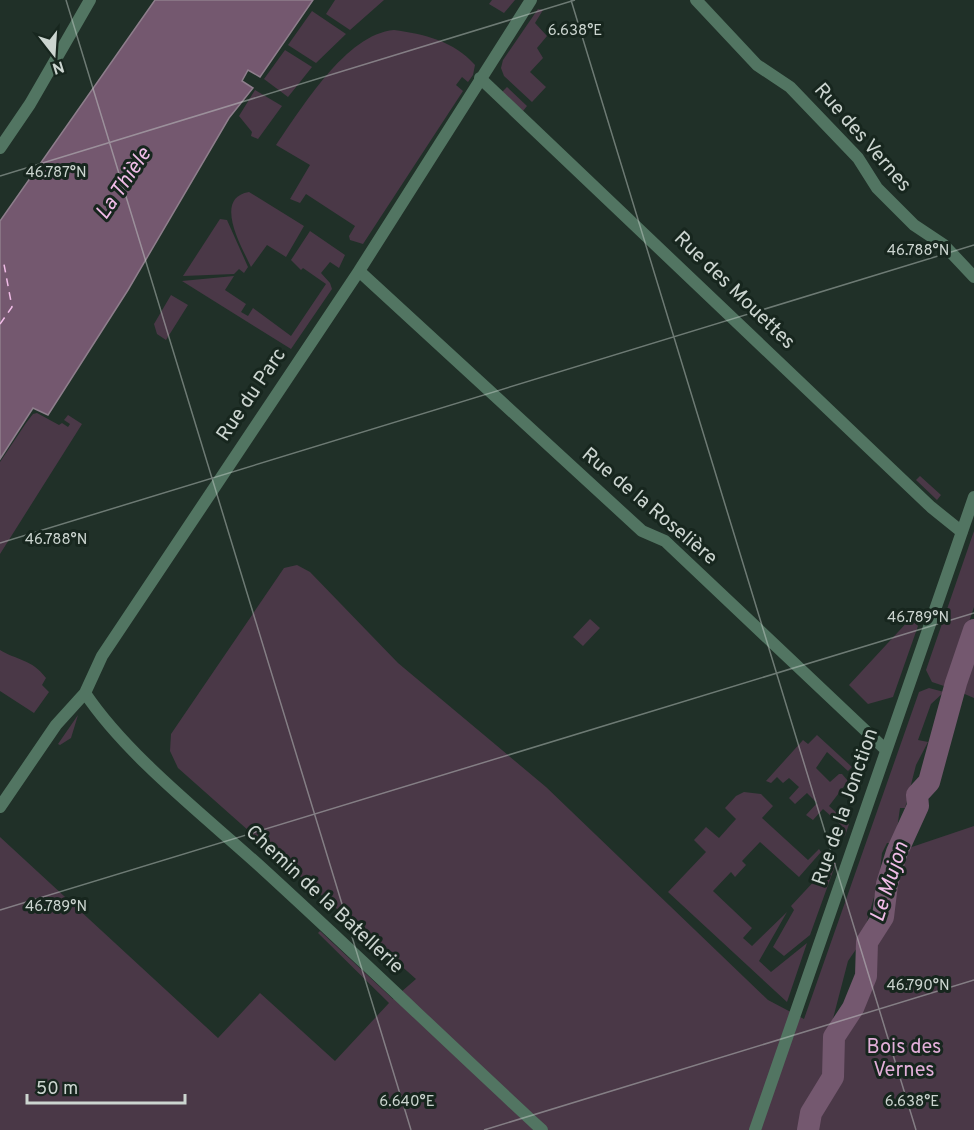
<svg xmlns="http://www.w3.org/2000/svg" width="974" height="1130" font-family="Overpass,sans-serif">
	<rect width="100%" height="100%" fill="#203028"/>
	<path fill="#4a3847" d="M 335,0 L 384,0 L 350,30 L 326,14 Z
		M 492,0 L 515,0 L 504,13 L 489,4 Z
		M 538,9 L 543,10 L 535,23 L 547,36 L 537,48 L 543,58 L 530,72 L 546,87 L 532,102 L 504,76 L 501,68 L 503,60 Z
		M 312,11 L 346,34 L 316,63 L 288,45 Z
		M 394,30 C 424,34 454,41 475,65 L 473,75 L 468,82 L 462,77 L 456,85 L 463,91 L 363,244 L 350,240 L 349,236 L 355,226 L 306,194 L 300,203 L 290,199 L 310,165 L 276,145 C 302,108 346,34 394,30 Z
		M 285,50 L 312,67 L 288,97 L 264,79 Z
		M 507,87 L 527,106 L 523,111 L 502,92 Z
		M 255,90 L 282,106 L 258,139 L 251,136 L 252,132 L 239,116 Z
		M 249,192 L 304,226 L 286,257 L 267,245 L 251,267 C 243,249 212,198 249,192 Z
		M 220,219 L 227,220 L 248,267 L 244,273 L 239,269 L 234,274 L 183,276 Z
		M 310,231 L 345,255 L 339,268 L 330,262 L 321,273 L 330,283 L 332,289 L 291,349 L 182,281 L 234,276 L 225,290 L 246,304 L 241,312 L 248,316 L 253,308 L 291,336 L 326,284 L 303,268 L 301,270 L 291,260 Z
		M 171,295 L 188,305 L 166,340 L 157,334 L 154,324 Z
		M 37,413 L 59,425 L 62,423 L 68,427 L 70,424 L 64,420 L 68,415 L 82,424 L 0,554 L 0,462 L 26,423 L 33,414 Z
		M 920,476 L 941,495 L 937,500 L 916,480 Z
		M 974,531 L 974,607 L 947,687 L 932,682 L 926,670 Z
		M 297,565 L 310,572 L 398,663 L 546,787 L 768,1000 L 804,1019 L 919,692 L 929,688 L 944,692 L 931,704 L 918,740 L 928,742 L 916,765 L 905,808 L 900,808 L 895,843 L 887,843 L 882,853 L 879,880 L 861,942 L 848,961 L 829,1034 L 834,1037 L 853,1008 L 866,976 L 867,942 L 883,917 L 887,884 L 897,852 L 974,826 L 974,1130 L 0,1130 L 0,837 L 218,1038 L 260,993 L 335,1061 L 389,1003 L 318,933 L 320,931 L 393,999 L 416,979 L 178,768 L 170,751 L 171,734 L 284,568 Z
		M 911,618 L 918,626 L 893,697 L 868,704 L 849,685 Z
		M 590,619 L 600,628 L 583,646 L 573,637 Z
		M 974,649 L 974,698 L 960,692 Z
		M 0,650 C 16,660 32,659 46,678 L 42,685 L 49,692 L 34,713 L 0,691 Z
		M 78,715 L 71,738 L 60,745 L 58,744 Z
		M 817,735 L 852,767 L 848,771 L 827,752 L 816,768 L 830,782 L 839,774 L 842,774 L 848,781 L 829,806 L 849,824 L 845,836 L 836,840 L 830,837 L 841,825 L 823,809 L 813,820 L 806,815 L 817,803 L 807,793 L 795,804 L 789,798 L 799,787 L 789,778 L 783,783 L 777,777 L 771,783 L 766,781 L 803,740 L 808,744 Z
		M 744,792 L 761,794 L 773,806 L 762,818 L 808,860 L 819,849 L 821,852 L 799,877 L 760,842 L 742,861 L 746,865 L 735,877 L 731,872 L 713,891 L 752,928 L 743,938 L 752,946 L 787,912 L 759,961 L 771,972 L 807,943 L 787,1002 L 668,892 L 706,852 L 694,840 L 706,827 L 719,838 L 736,819 L 725,808 L 736,796 Z
		M 831,863 L 836,863 L 810,935 L 784,956 L 773,947 L 794,910 L 791,906 Z"/>
	<path fill="#74586f" stroke="#8e7e8c" stroke-width="1.5" d="M 155,0 L 313,0 L 260,77 L 248,70 L 242,81 L 253,88 L 229,118 L 128,290 L 48,415 L 33,408 L 0,459 L 0,221 Z"/>
	<g fill="none" stroke-linecap="round" stroke-linejoin="round">
		<path stroke="#74586f" stroke-width="22" d="M 808,1130 L 811,1113 L 833,1077 L 834,1037 L 853,1008 L 866,976 L 867,942 L 883,917 L 887,884 L 897,852 L 918,806 L 917,795 L 929,782 L 956,683 L 974,630"/>
		<path stroke="#f0bce7" stroke-width="1.5" stroke-dasharray="8 6" stroke-linecap="butt" d="M 0,324 L 12,307 L 3,259"/>
		<path stroke="#527562" stroke-width="12" d="M 0,148 L 30,104 L 90,0"/>
		<path stroke="#527562" stroke-width="12" d="M 696,0 L 757,65 L 790,87 L 858,158 L 877,188 L 914,225 L 944,245 L 974,277
			M 480,78 L 931,507 L 962,532
			M 359,271 L 642,531 L 665,541 L 886,750
			M 85,693 C 127,756 206,817 263,869 C 357,955 448,1043 542,1130
			M 0,807 L 56,725 L 85,693 L 102,656 L 359,271 L 531,0
			M 755,1130 L 974,497"/>
	</g>
	<path fill="none" stroke="#ccd5d0" stroke-width="1.5" stroke-opacity="0.45" d="M 66,0 L 411,1130M 571,0 L 916,1130M 0,176 L 575,0M 0,543 L 974,245M 0,910 L 974,613M 484,1130 L 974,980"/>
	<g text-anchor="middle" dominant-baseline="central" stroke-width="6" stroke-linejoin="round" paint-order="stroke">
		<g font-size="20" fill="#ccd5d0" stroke="#17261e">
			<text transform="translate(862 138) rotate(49)">Rue des Vernes</text>
			<text transform="translate(734 291) rotate(44)">Rue des Mouettes</text>
			<text transform="translate(252 395) rotate(-56)">Rue du Parc</text>
			<text transform="translate(649 507) rotate(40)">Rue de la Roselière</text>
			<text transform="translate(846 807) rotate(-71)">Rue de la Jonction</text>
			<text transform="translate(324 900) rotate(43)">Chemin de la Batellerie</text>
		</g>
		<g font-size="20" fill="#e2afd9" stroke="#17261e">
			<text x="904" y="1048">Bois des<tspan x="904" dy="23">Vernes</tspan></text>
		</g>
		<g font-size="21" font-style="italic" fill="#f0bce7" stroke="#17261e">
			<text transform="translate(124 184) rotate(-56)">La Thièle</text>
			<text transform="translate(890 882) rotate(-72)">Le Mujon</text>
		</g>
	</g>
	<g font-size="15" text-anchor="middle" fill="#ccd5d0" stroke="#17261e" stroke-width="6" stroke-linejoin="round" paint-order="stroke">
		<text x="575" y="35">6.638°E</text>
		<text x="56" y="177">46.787°N</text>
		<text x="918" y="255">46.788°N</text>
		<text x="56" y="544">46.788°N</text>
		<text x="918" y="622">46.789°N</text>
		<text x="56" y="911">46.789°N</text>
		<text x="918" y="990">46.790°N</text>
		<text x="407" y="1106">6.640°E</text>
		<text x="912" y="1106">6.638°E</text>
	</g>
	<g transform="translate(54 54) rotate(163)" stroke="#17261e" stroke-width="4.5" paint-order="stroke">
	<path d="M0-4.5L10 22L0 15L-10 22Z" fill="#ccd5d0"/>
	<text y="-9" font-size="16" font-weight="bold" text-anchor="middle" fill="#ccd5d0">N</text>
	</g>
	<path d="M27 1094v9h158v-9" fill="none" stroke="#ccd5d0" stroke-width="3"/>
	<text x="36" y="1094" font-size="18" fill="#ccd5d0" stroke="#17261e" stroke-width="4.5" paint-order="stroke">50 m</text>
</svg>
